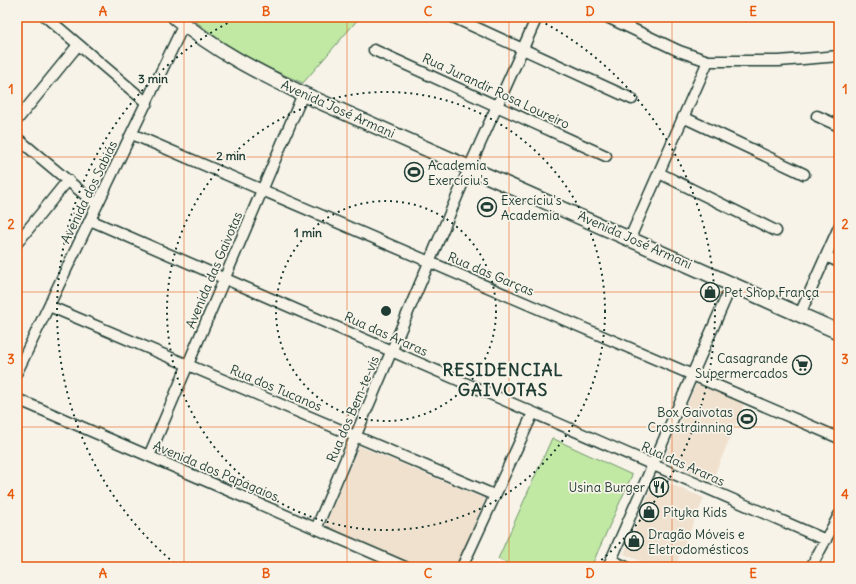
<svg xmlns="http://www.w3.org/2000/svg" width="856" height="584" font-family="Delius,sans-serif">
	<rect width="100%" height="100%" fill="#f7f3e8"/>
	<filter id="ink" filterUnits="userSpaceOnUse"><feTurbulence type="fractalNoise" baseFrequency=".025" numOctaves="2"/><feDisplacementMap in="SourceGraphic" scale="8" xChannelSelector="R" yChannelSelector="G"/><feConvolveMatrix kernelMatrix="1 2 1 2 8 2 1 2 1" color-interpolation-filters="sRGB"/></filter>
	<g filter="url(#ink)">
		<path fill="#f0e0ce" d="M 696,384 L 744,404 L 712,481 L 664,460 Z
			M 359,446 L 485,499 L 457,567 L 422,567 L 325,526 Z
			M 656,478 L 704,498 L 675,567 L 654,567 L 624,554 Z"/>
		<path fill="#c1e9a4" stroke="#70936c" d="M 190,17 L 360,17 L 303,83 L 261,65 L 222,42 Z
			M 552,438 L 632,475 L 591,567 L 515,567 L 498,559 Z"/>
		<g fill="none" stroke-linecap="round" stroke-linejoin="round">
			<g stroke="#1f3d34" stroke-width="13">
				<path id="street" d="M 46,17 L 147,103
					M 453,17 L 632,99
					M 607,17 L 679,51 L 708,61 L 779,61 L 839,56
					M 374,50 L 606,156
					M 817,116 L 839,126
					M 683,117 L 804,174
					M 17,120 L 78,45
					M 132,134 L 839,438
					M 17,138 L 97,205
					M 659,173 L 776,231
					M 90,220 L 826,540
					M 630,238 L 708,61
					M 17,243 L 68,180
					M 826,256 L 839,262
					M 49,306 L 494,495
					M 800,314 L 839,227
					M 17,372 L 184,24
					M 17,399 L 405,567
					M 149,456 L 303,94
					M 316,529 L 470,166 L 537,17
					M 611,560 L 626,567
					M 462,567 L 533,413
					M 608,567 L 732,284
					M 811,567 L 839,515"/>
			</g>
			<g stroke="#1f3d34" stroke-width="17">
				<path id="secondary" d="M 175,17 C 216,51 256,71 303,94 L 839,332"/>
			</g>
			<use href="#street" stroke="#f7f3e8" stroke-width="10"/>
			<use href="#secondary" stroke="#f7f3e8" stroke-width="14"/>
		</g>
	</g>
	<path fill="none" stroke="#e8590c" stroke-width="1" stroke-opacity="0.55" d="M 184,17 L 184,567M 347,17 L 347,567M 509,17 L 509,567M 672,17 L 672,567M 17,157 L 839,157M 17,292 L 839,292M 17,427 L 839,427"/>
	<g fill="none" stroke="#1f3d34" stroke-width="2" stroke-dasharray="2 4">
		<circle cx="386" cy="311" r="110"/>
		<circle cx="386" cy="311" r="219"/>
		<path d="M179 567A329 329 0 0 1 237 18M535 18A329 329 0 0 1 593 567"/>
	</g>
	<defs>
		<g id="stadium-ring" transform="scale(1)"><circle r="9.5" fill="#f7f3e8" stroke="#1f3d34" stroke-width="1.5"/><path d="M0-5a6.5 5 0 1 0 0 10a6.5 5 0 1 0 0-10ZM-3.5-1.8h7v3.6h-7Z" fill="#1f3d34"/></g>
		<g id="shop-ring" transform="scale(1)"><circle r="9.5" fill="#f7f3e8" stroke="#1f3d34" stroke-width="1.5"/><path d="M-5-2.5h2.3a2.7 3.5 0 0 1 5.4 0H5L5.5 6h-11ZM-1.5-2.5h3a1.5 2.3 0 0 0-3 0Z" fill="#1f3d34"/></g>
		<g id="supermarket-ring" transform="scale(1)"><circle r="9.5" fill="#f7f3e8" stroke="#1f3d34" stroke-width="1.5"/><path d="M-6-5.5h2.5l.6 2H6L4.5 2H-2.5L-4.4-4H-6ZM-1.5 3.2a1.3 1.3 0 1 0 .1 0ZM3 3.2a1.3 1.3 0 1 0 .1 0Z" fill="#1f3d34"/></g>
		<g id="restaurant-ring" transform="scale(1)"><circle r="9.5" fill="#f7f3e8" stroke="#1f3d34" stroke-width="1.5"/><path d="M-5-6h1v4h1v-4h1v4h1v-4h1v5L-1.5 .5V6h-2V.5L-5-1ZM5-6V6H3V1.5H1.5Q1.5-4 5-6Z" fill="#1f3d34"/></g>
	</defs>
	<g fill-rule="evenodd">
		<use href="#stadium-ring" x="414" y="172"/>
		<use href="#stadium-ring" x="487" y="207"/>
		<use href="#shop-ring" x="710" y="292"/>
		<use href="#supermarket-ring" x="802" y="365"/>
		<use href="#stadium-ring" x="747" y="419"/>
		<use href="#restaurant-ring" x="659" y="487"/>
		<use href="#shop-ring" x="649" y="512"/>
		<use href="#shop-ring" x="634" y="541"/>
	</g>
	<g text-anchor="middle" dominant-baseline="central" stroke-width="3.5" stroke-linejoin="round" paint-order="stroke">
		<g font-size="13" fill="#1f3d34" stroke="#f7f3e8">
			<text transform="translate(496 91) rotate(25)">Rua Jurandir Rosa Loureiro</text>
			<text transform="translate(338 109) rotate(24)">Avenida José Armani</text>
			<text transform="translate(89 192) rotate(-64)">Avenida dos Sabiás</text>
			<text transform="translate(635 240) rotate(24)">Avenida José Armani</text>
			<text transform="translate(214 270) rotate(-67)">Avenida das Gaivotas</text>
			<text transform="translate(491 274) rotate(23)">Rua das Garças</text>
			<text transform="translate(386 334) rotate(24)">Rua das Araras</text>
			<text transform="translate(276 388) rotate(23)">Rua dos Tucanos</text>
			<text transform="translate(353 409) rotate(-67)">Rua dos Bem-te-vis</text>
			<text transform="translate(683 464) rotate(24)">Rua das Araras</text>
			<text transform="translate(216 471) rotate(23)">Avenida dos Papagaios</text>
		</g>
		<g font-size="13" fill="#1f3d34" stroke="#f7f3e8" text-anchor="start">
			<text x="428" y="165">Academia<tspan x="428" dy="15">Exercíciu's</tspan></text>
			<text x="501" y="200">Exercíciu's<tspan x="501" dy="15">Academia</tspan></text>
			<text x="724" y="292">Pet Shop França</text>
			<text x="788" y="358" text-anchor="end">Casagrande<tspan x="788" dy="15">Supermercados</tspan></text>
			<text x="733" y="412" text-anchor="end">Box Gaivotas<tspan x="733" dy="15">Crosstrainning</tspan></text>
			<text x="645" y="487" text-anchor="end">Usina Burger</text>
			<text x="663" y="512">Pityka Kids</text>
			<text x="648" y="534">Dragão Móveis e<tspan x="648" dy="15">Eletrodomésticos</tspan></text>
		</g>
		<g font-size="17" font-weight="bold" letter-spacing="1" fill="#1f3d34" stroke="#f7f3e8">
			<text x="503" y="370">RESIDENCIAL<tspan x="503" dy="20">GAIVOTAS</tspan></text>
		</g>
	</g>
	<circle cx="386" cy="311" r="6" fill="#1f3d34" stroke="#f7f3e8" stroke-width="2"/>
	<g font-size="12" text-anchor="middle" font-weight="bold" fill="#1f3d34" stroke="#f7f3e8" stroke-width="3.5" stroke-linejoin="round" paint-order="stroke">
		<text x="153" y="83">3 min</text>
		<text x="231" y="160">2 min</text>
		<text x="308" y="237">1 min</text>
	</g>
	<rect width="856" height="584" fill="none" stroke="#f7f3e8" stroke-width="44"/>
	<rect x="22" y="22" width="812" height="540" fill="none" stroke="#e8590c" stroke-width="1.5"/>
	<g font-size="13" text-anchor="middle" font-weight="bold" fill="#e8590c">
		<text x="103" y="16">A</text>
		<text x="266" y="16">B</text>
		<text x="428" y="16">C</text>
		<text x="590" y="16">D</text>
		<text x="753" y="16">E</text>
		<text x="11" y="94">1</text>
		<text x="845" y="94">1</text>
		<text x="11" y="229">2</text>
		<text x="845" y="229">2</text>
		<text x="11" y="364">3</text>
		<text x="845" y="364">3</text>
		<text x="11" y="499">4</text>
		<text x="845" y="499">4</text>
		<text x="103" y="578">A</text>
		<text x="266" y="578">B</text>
		<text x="428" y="578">C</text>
		<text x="590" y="578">D</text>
		<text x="753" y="578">E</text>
	</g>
</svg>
